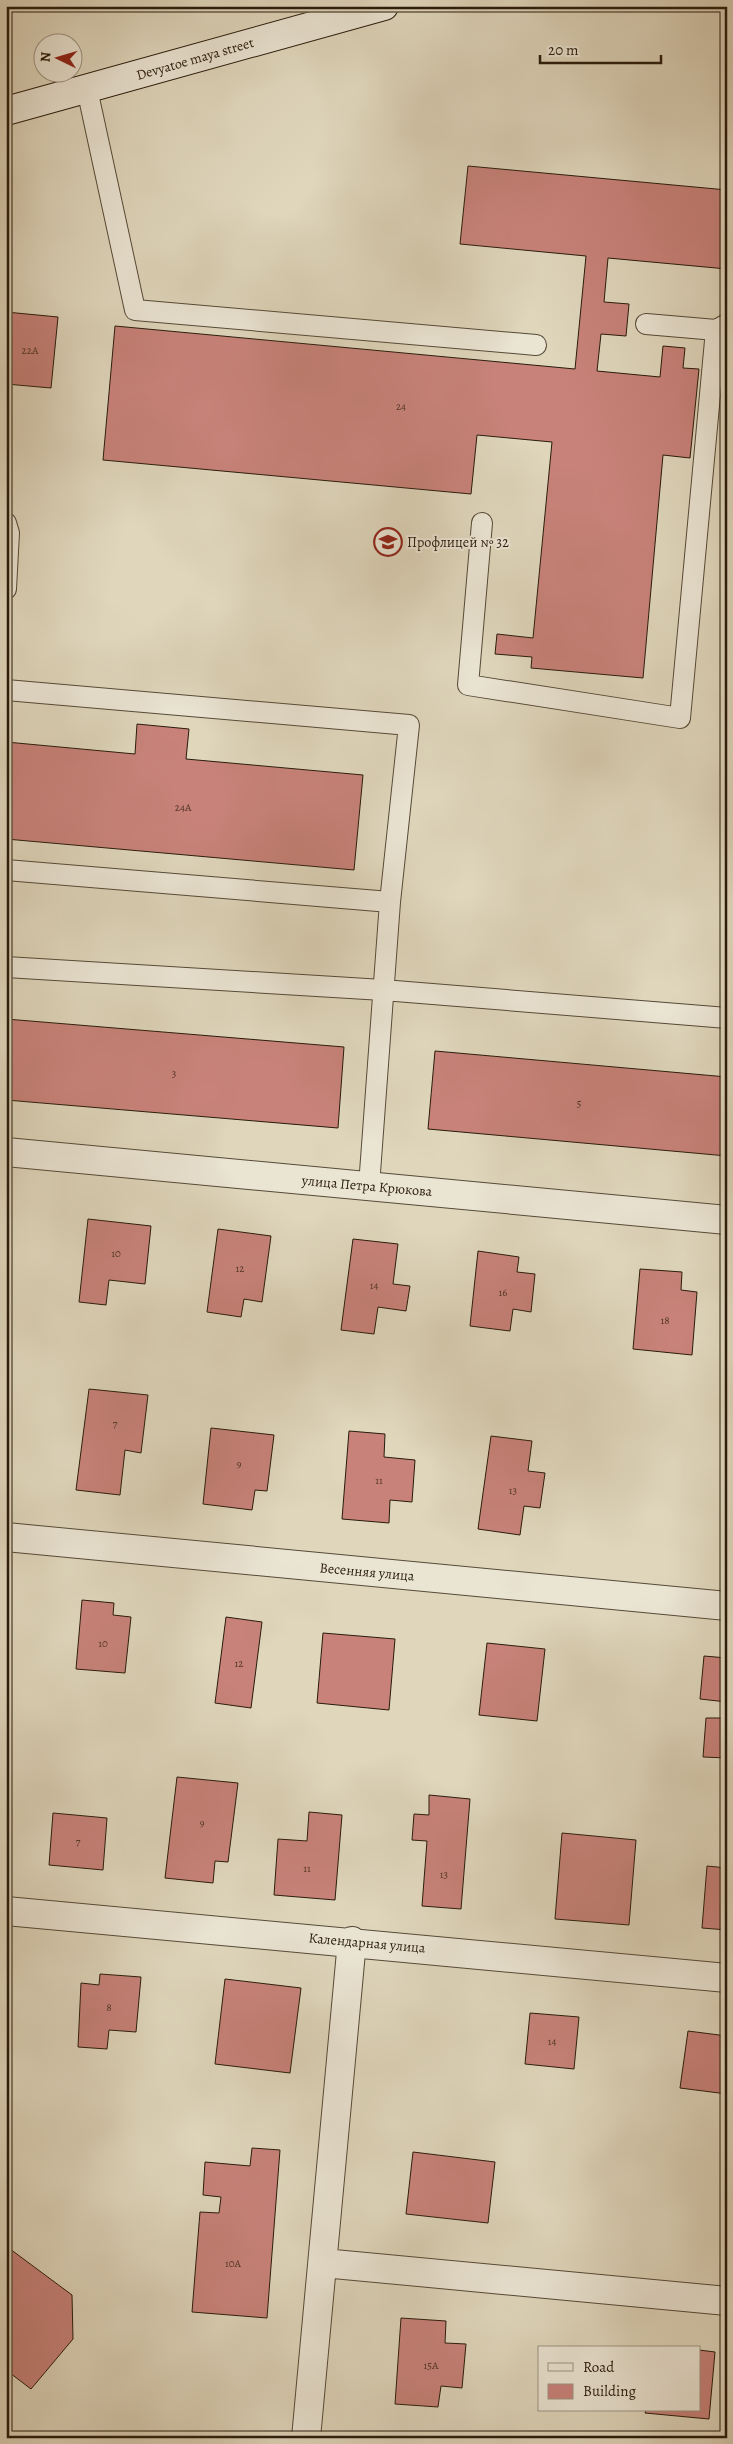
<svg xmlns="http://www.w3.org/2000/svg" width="733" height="2444" font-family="Alegreya,serif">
  <rect width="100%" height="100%" fill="#dfd6bc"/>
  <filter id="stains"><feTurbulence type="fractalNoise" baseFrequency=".004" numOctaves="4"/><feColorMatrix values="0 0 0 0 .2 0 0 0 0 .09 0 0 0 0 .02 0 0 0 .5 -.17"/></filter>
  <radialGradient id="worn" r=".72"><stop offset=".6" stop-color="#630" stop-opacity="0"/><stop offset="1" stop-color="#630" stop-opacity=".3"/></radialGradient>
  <path fill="#c8827a" stroke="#291b0b" d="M468 166 727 190V269L608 258 604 302 629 304 626 336 601 334 597 371 660 377 663 346 685 348 683 368 699 369 690 458 663 455 643 678 531 668 532 657 495 654 497 634 533 638 552 442 477 435 471 494 103 460 115 326 575 369 586 256 460 244Z
    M6 312 58 317 51 388 6 384Z
    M137 724 189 729 186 759 363 775 354 870 6 839V742L135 754Z
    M6 1019 344 1047 338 1128 6 1100Z
    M435 1051 727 1077V1156L428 1129Z
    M6 1215H11L6 1267Z
    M88 1219 151 1226 145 1284 109 1280 106 1305 79 1302Z
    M218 1229 271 1236 262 1302 244 1299 241 1317 207 1312Z
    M353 1239 398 1244 393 1284 410 1286 406 1311 378 1307 374 1334 341 1330Z
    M478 1251 519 1257 517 1272 535 1274 531 1312 513 1309 510 1331 470 1326Z
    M640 1269 682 1272 681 1290 697 1292 692 1355 633 1349Z
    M89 1389 148 1395 141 1453 125 1450 120 1495 76 1490Z
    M6 1401 9 1402 6 1432Z
    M211 1428 274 1435 267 1491 255 1490 252 1510 203 1504Z
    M349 1431 385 1434 384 1457 415 1460 412 1502 390 1500 389 1523 342 1519Z
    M491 1436 532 1441 528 1471 545 1473 540 1508 524 1506 520 1535 478 1529Z
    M82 1600 114 1603 113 1615 131 1617 125 1673 76 1669Z
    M226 1617 262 1622 251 1708 215 1703Z
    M323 1633 395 1639 389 1710 317 1703Z
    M487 1643 545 1649 537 1721 479 1715Z
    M704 1656 727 1658V1702L700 1699Z
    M706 1718H727V1758L703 1757Z
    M177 1777 238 1783 228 1862 215 1861 213 1883 165 1878Z
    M429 1795 470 1799 461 1909 422 1906 427 1841 412 1840 414 1814 429 1815Z
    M309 1812 342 1815 335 1900 274 1895 278 1839 307 1841Z
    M53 1813 107 1818 103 1870 49 1865Z
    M562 1833 636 1840 629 1925 555 1919Z
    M707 1866 727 1868V1930L702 1928Z
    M100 1974 141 1977 136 2032 109 2030 107 2049 78 2047 81 1983 99 1985Z
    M225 1979 301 1988 290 2073 215 2064Z
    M530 2013 579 2017 574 2069 525 2064Z
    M688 2031 727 2036V2094L680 2088Z
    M252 2148 280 2150 267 2318 192 2312 200 2212 219 2213 221 2197 203 2195 205 2162 250 2166Z
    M413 2152 495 2162 488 2223 406 2214Z
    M6 2246 72 2295 73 2339 31 2389 6 2370Z
    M401 2318 446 2321 445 2343 466 2344 462 2388 441 2386 438 2407 395 2404Z
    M699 2350 715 2352 709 2419 645 2413 646 2410H699Z"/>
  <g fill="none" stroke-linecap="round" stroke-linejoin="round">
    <defs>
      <path id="service" d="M87 89 135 310 536 345
        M646 324 716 330
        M6 523 9 533 6 589
        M482 523 468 685 680 718 716 330 727 324
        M6 690 409 725 390 902 369 1186
        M6 870 390 902
        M6 967 383 990 727 1018"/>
      <path id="minor" d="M6 1152 727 1220
        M6 1537 727 1606
        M6 1911 727 1978
        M323 2263 727 2301
        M306 2438 352 1941"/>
      <path id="secondary" d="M6 111 384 6"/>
    </defs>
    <use href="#service" stroke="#564a37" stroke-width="22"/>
    <use href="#minor" stroke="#564a37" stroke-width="30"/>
    <use href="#secondary" stroke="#291b0b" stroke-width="30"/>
    <use href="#service" stroke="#eae4d3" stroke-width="20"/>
    <use href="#minor" stroke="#eae4d3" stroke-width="28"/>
    <use href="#secondary" stroke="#eae4d3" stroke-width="28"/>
  </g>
  <defs>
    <symbol id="university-ring" viewBox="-11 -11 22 22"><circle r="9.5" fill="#eae4d3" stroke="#8f2418" stroke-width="1.5"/><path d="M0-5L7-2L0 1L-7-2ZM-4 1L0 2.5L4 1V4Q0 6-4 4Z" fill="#8f2418"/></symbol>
  </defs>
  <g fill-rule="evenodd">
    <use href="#university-ring" x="372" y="526" width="32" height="32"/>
  </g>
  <g text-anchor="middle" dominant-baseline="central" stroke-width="4" stroke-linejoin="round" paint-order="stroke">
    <g font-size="11" fill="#513527">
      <text x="30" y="350">22А</text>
      <text x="401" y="406">24</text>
      <text x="183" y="807">24А</text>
      <text x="174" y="1073">3</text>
      <text x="579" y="1103">5</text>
      <text x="116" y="1253">10</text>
      <text x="240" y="1268">12</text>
      <text x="374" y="1285">14</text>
      <text x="503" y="1292">16</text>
      <text x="665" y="1320">18</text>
      <text x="115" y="1423">7</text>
      <text x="239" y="1463">9</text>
      <text x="379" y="1480">11</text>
      <text x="513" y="1490">13</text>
      <text x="103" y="1643">10</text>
      <text x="239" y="1663">12</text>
      <text x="202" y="1822">9</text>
      <text x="78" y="1841">7</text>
      <text x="307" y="1868">11</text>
      <text x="444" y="1874">13</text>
      <text x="109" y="2007">8</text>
      <text x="552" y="2041">14</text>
      <text x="233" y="2263">10А</text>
      <text x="431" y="2365">15А</text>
    </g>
    <g font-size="14" fill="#291b0b" stroke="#eae4d3">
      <text transform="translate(195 59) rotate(-16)">Devyatoe maya street</text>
      <text transform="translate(367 1186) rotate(5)">улица Петра Крюкова</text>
      <text transform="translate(367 1572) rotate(5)">Весенняя улица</text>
      <text transform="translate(367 1943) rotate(5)">Календарная улица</text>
    </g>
    <g font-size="14" fill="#291b0b" stroke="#eae4d3" text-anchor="start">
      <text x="407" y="542">Профлицей № 32</text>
    </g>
  </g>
  <rect width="733" height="2444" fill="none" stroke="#dfd6bc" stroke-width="25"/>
  <rect x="8" y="8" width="718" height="2429" fill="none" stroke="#291b0b" stroke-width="2.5"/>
  <rect x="12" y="12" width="708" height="2419" fill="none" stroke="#291b0b"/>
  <rect x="538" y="2346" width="162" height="65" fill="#eae4d3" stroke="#9d9483"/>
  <rect x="548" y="2363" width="25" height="8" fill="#eae4d3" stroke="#9d9483"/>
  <text x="583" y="2372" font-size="15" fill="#291b0b">Road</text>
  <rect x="548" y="2384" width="25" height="15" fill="#c8827a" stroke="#9d9483"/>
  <text x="583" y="2396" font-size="15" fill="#291b0b">Building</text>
  <g transform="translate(58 58) rotate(275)"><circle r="24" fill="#eae4d3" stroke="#9d9483"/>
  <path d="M0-4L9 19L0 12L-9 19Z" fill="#8f2418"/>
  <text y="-8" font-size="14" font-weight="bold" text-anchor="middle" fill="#291b0b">N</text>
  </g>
  <path d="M540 55v8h121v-8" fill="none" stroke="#291b0b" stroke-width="2.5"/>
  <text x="548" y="55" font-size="15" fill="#291b0b" stroke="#eae4d3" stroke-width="4" paint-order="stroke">20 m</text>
  <rect width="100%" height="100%" filter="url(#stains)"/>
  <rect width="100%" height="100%" fill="url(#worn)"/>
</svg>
